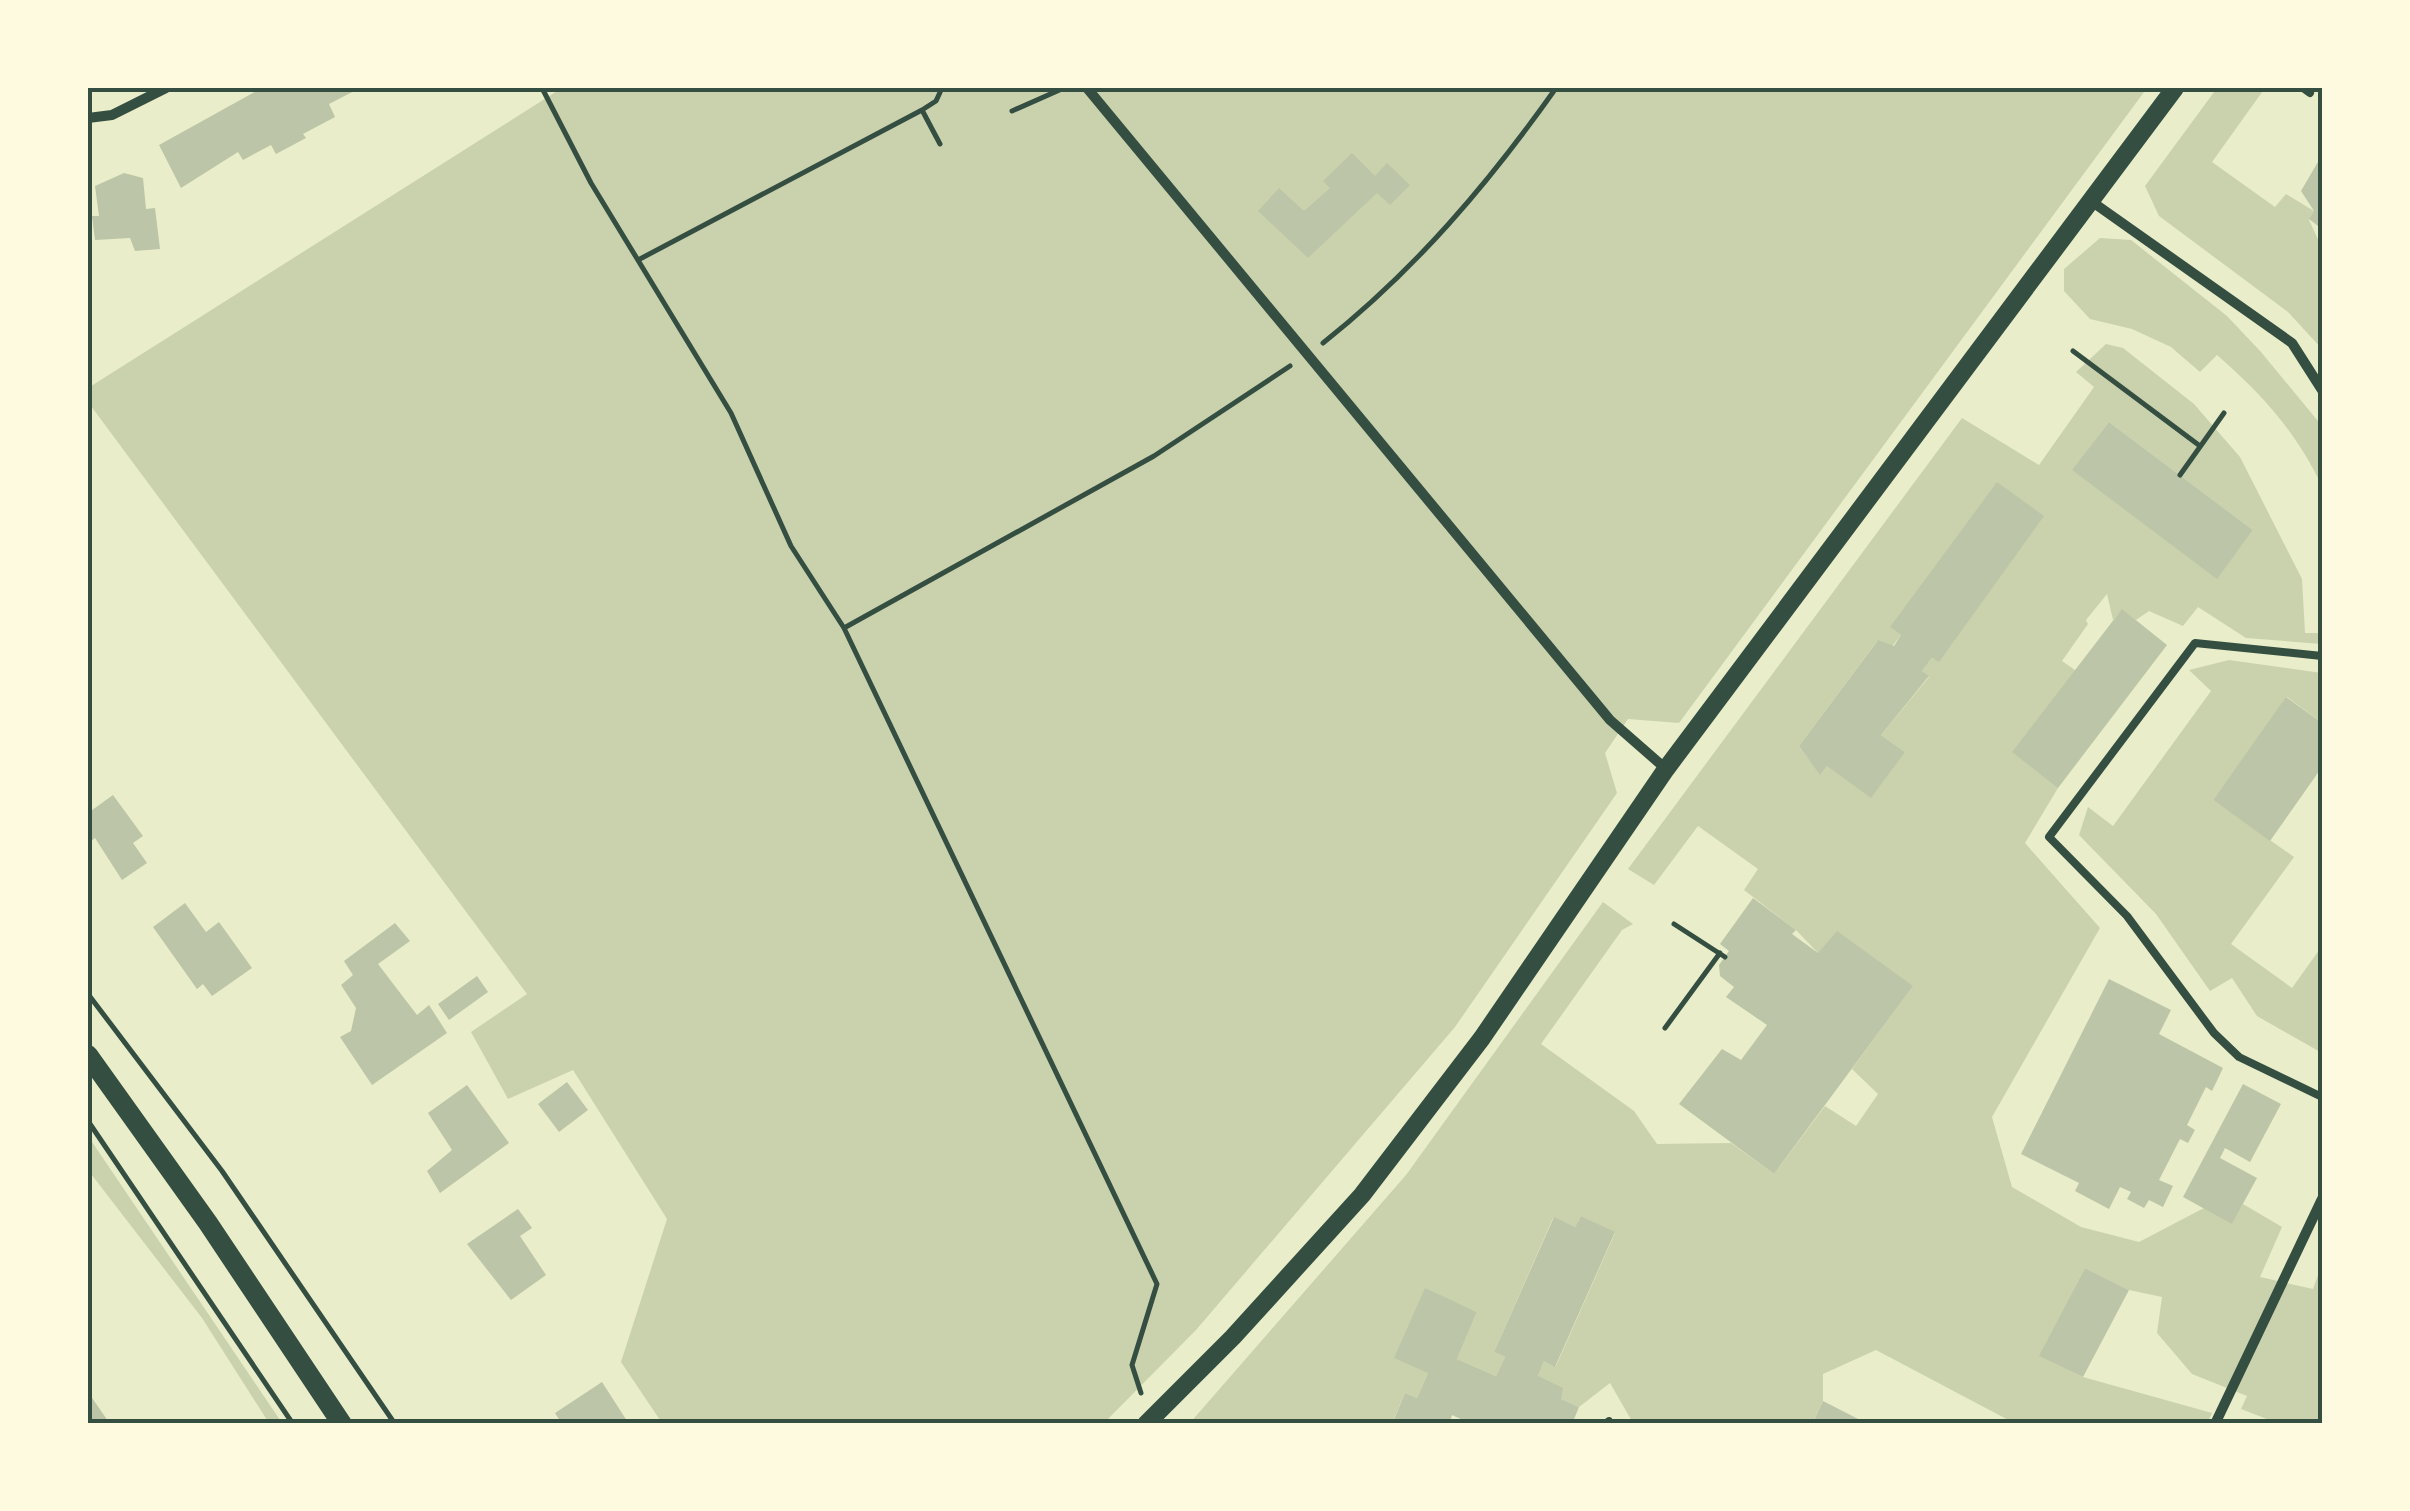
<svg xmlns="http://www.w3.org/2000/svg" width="2410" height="1511" font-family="Jost,sans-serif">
  <rect width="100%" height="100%" fill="#e9edc9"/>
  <path fill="#cad2ad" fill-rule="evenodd" d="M562 88H2147L1679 723 1628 719 1605 753 1617 793 1455 1027 1196 1330 1104 1423H662L621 1362 667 1219 573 1070 508 1099 471 1032 527 994 88 402V388Z
    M2217 88H2265L2212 162 2275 207 2286 194 2314 211 2309 220 2322 248V349L2288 312 2159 216 2145 186Z
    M2100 238 2131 240 2227 316 2261 352 2322 426V486C2296 432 2262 394 2217 355L2200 372 2171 347 2132 329 2090 319 2064 291V269Z
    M2106 344 2123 348 2194 404 2240 457 2302 579 2305 633H2322V644L2246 638 2198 607 2183 626 2149 611 2136 620 2122 610 2113 620 2107 594 2086 620 2088 624 2062 661 2075 670 2058 788 2025 843 2100 928 1992 1117 2012 1187 2081 1227 2139 1242 2204 1208 2232 1223 2243 1204 2282 1227 2260 1277 2313 1289 2322 1264V1423H2277L2241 1409 2247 1396 2192 1374 2157 1333 2162 1297 2129 1290 2085 1268 2040 1356 2083 1377 2212 1413 2207 1423H2014L1876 1350 1823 1374V1401L1812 1423H1633L1610 1383 1579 1407 1561 1399 1538 1376 1544 1361 1556 1366 1615 1233 1581 1216 1575 1227 1553 1218 1494 1352 1505 1357 1496 1376 1457 1359 1477 1312 1425 1289 1428 1373 1417 1398 1405 1393 1392 1423 1189 1424 1406 1175 1603 902 1633 924 1622 930 1541 1044 1634 1111 1657 1144 1731 1143 1774 1174 1825 1106 1856 1126 1878 1094 1852 1069 1912 987 1818 953 1796 930 1744 890 1758 869 1698 826 1654 885 1628 869 1962 418 2039 465 2094 387 2076 372ZM2109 422 2253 530 2217 578 2073 470ZM2043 516 1939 661 1932 658 1922 671 1929 677 1881 735 1905 752 1827 766 1820 774 1799 746 1877 641 1891 648 1901 635 1891 627Z
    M2229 660 2322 673V723L2287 697 2213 800 2294 857 2231 944 2292 988 2322 946V1053L2257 1016 2232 978 2210 991 2156 914 2079 835 2088 807 2113 826 2211 691 2189 670Z
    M88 1136 282 1423H269L202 1318 88 1170Z"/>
  <path fill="#bcc5a7" d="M262 88H360L329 104 335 117 303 134 306 138 276 154 271 145 243 160 238 152 181 188 159 145Z
    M1352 153 1375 176 1387 163 1410 185 1390 205 1377 193 1308 258 1258 211 1279 188 1304 211 1330 188 1323 181Z
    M2322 155V229L2309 219 2314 211 2301 191Z
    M124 173 143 178 146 209 155 208 160 249 135 251 130 238 95 240 92 216H99L95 186Z
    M2109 422 2253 530 2217 579 2072 470Z
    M1997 482 2044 516 1939 662 1932 658 1922 671 1929 676 1881 735 1905 752 1871 798 1827 766 1820 775 1799 746 1878 640 1894 646 1901 635 1890 627Z
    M2122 609 2167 645 2058 788 2012 752Z
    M2286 697 2322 723V767L2270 841 2213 800Z
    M113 795 143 836 133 843 147 863 122 880 95 838 91 841 88 837V813Z
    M1753 898 1796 930 1792 934 1818 953 1837 931 1913 986 1774 1174 1679 1104 1722 1049 1741 1060 1767 1025 1726 997 1734 987 1720 976 1719 965 1729 951 1720 944Z
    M185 903 206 932 219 922 252 968 212 996 203 984 197 989 153 927Z
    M395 923 410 941 378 964 417 1015 429 1005 447 1033 372 1085 340 1037 351 1031 356 1008 341 985 353 975 344 961Z
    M477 976 488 992 449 1020 438 1004Z
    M2109 979 2171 1010 2159 1034 2223 1068 2212 1091 2206 1087 2187 1125 2195 1130 2188 1143 2180 1139 2159 1180 2173 1186 2163 1207 2149 1200 2144 1208 2127 1199 2131 1192 2120 1187 2109 1209 2075 1191 2079 1183 2021 1154Z
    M567 1082 588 1110 559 1132 538 1104Z
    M2243 1084 2281 1104 2250 1162 2225 1148 2220 1158 2257 1178 2232 1224 2183 1197Z
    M467 1085 509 1143 440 1193 427 1171 452 1150 428 1113Z
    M518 1209 532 1228 520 1236 546 1275 511 1300 467 1244Z
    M1581 1216 1615 1232 1555 1367 1544 1361 1538 1376 1563 1388 1561 1399 1579 1407 1572 1424H1472L1452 1415 1449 1424H1392L1405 1393 1417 1398 1428 1373 1394 1358 1425 1288 1477 1312 1457 1359 1496 1376 1505 1357 1494 1352 1554 1217 1575 1227Z
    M2085 1268 2129 1290 2083 1377 2039 1356Z
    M602 1382 629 1424H562L555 1413Z
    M88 1392 108 1421 104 1424H88Z
    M1823 1401 1868 1424H1812Z"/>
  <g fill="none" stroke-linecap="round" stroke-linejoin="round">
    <path stroke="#344e41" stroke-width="5" d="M542 88 591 183 731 413 791 546 844 628 1157 1284 1132 1365 1141 1393
      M922 110 940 144
      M1012 111 1064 88
      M638 260 922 110 936 101 942 88
      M1323 343C1415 270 1489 183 1556 88
      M2073 351 2200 446
      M2180 475 2224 413
      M844 628 1154 456 1290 366
      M1674 924 1725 957
      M88 994 222 1171 395 1424
      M1665 1028 1720 953
      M88 1121 293 1424"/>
    <path stroke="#344e41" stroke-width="8" d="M2303 88 2310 93
      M2322 656 2195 643 2049 837 2127 916 2214 1033 2239 1057 2322 1097
      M1609 1421 1610 1424"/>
    <path stroke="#344e41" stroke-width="10" d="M1087 88 1610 720 1666 769
      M88 118 112 115 166 88
      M2091 201 2292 343 2322 390
      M2215 1424 2322 1199"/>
    <path stroke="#344e41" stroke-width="18" d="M1146 1424 1233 1337 1362 1195 1482 1038 1666 769 2175 88"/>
    <path stroke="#344e41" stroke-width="20" d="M88 1055 208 1223 342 1424"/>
  </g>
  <rect width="2410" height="1511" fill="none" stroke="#fefae0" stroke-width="180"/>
  <rect x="90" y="90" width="2230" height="1331" fill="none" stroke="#344e41" stroke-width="4"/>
</svg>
